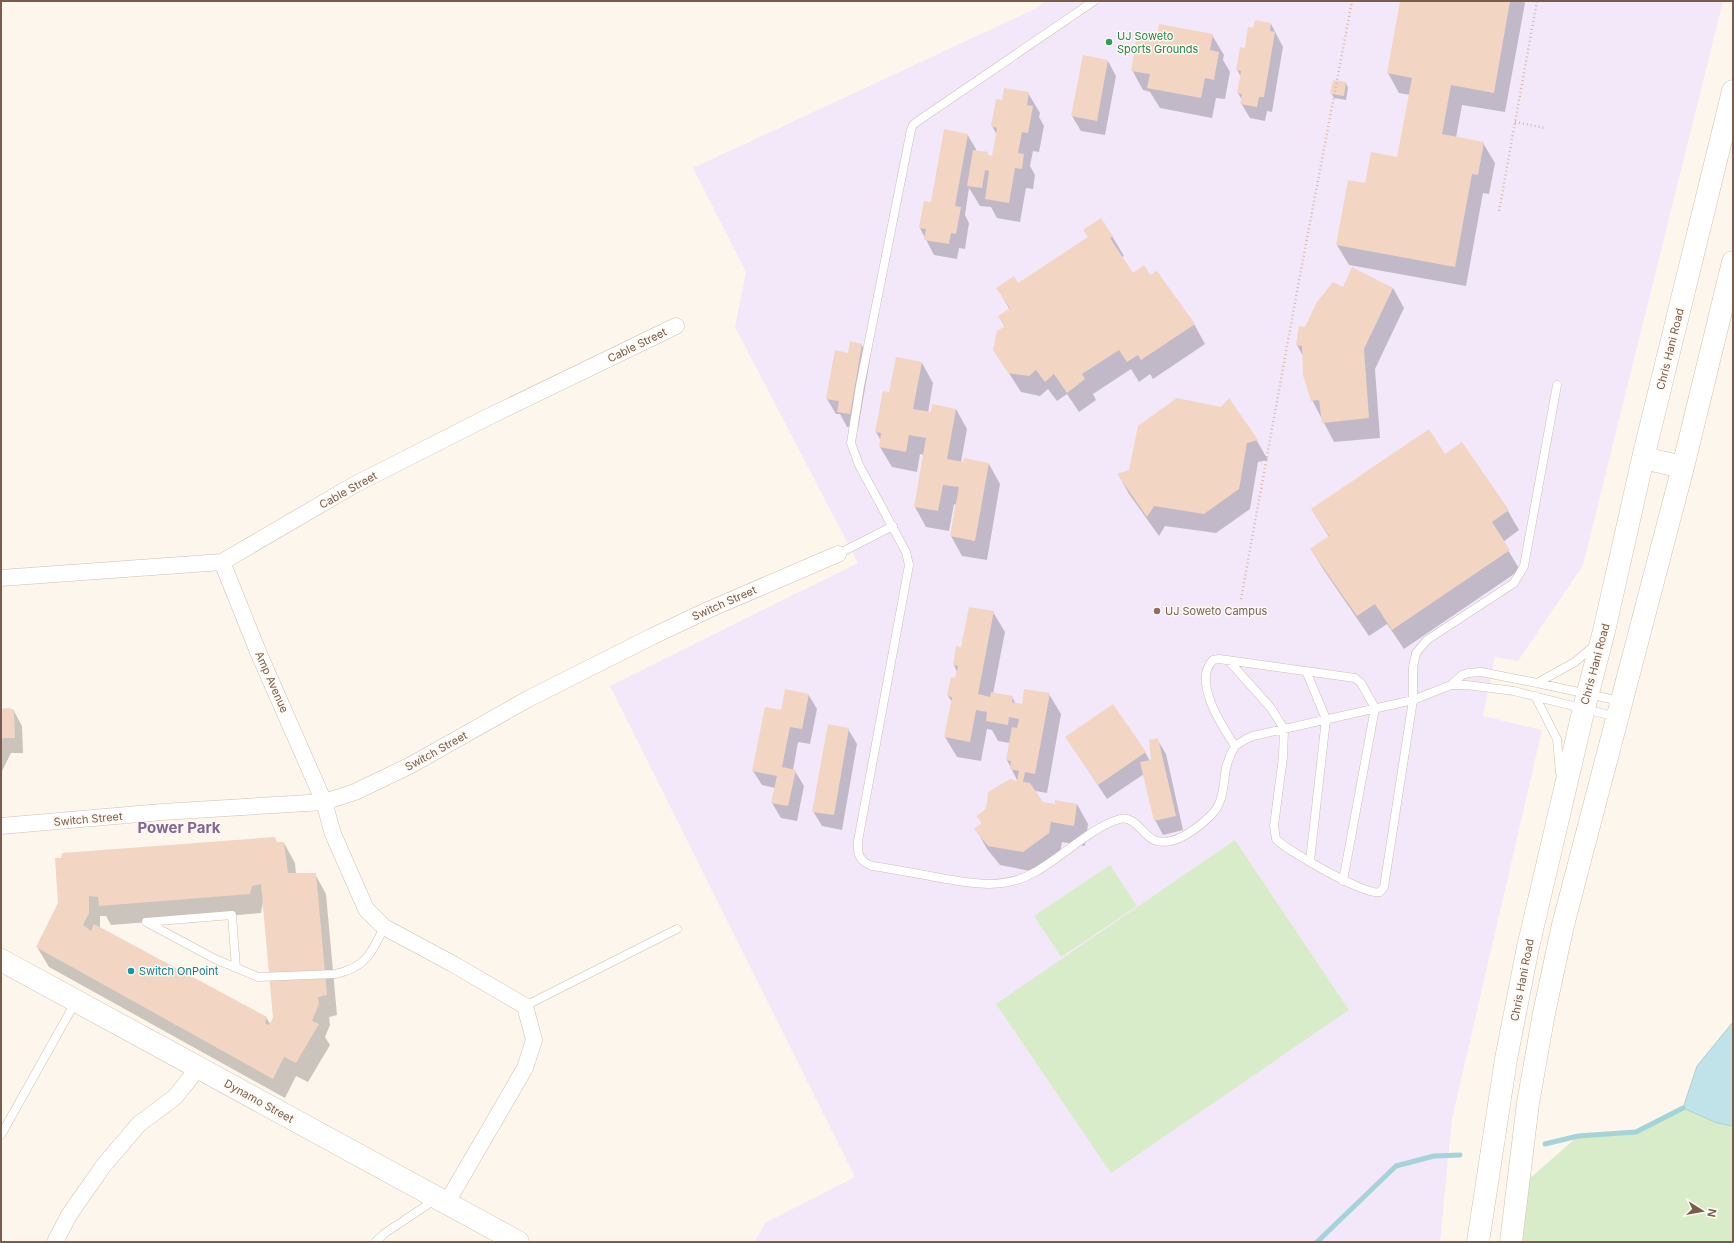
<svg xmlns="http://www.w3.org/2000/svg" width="1734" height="1243" font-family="Inter,sans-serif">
  <rect width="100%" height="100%" fill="#fdf6ec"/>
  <path fill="#f3e8fa" d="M1044 1H1723L1583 565 1518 661 1495 657 1483 716 1542 730 1452 1119 1440 1242H755L765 1223 855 1177 610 686 858 563 735 327 746 272 693 168 1039 7Z"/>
  <path fill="#d8ecc9" d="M1235 840 1349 1010 1111 1173 996 1004Z
    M1110 865 1137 906 1061 957 1034 916Z
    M1683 1108 1717 1123 1733 1126V1242H1516L1519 1188 1578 1136 1636 1132Z"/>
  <path fill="#bfe3e8" stroke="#a5d3da" d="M1733 1022V1126L1717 1123 1683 1108 1697 1066Z"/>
  <path fill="#0003" fill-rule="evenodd" d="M1401 1H1524L1525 3 1505 112 1462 105 1456 138 1483 143 1495 163 1489 194 1483 193 1466 286 1349 265 1337 245 1366 184 1398 158 1410 95 1399 93 1388 73Z
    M1271 24 1283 47 1272 112 1267 111 1265 121 1250 118 1241 103 1242 100 1238 93 1241 77 1237 70 1245 49Z
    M1212 35 1224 55 1223 60 1230 72 1225 99 1216 98 1212 118 1160 108 1150 92 1143 90 1132 70 1157 39Z
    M1108 61 1116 76 1105 135 1081 131 1072 116Z
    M1346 83 1348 88 1346 100 1334 98 1331 93Z
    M1028 93 1040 113 1039 117 1044 126 1039 152 1033 151 1030 166 1035 175 1033 189 1026 188 1020 222 997 218 991 207 980 206 969 188 965 215 969 223 965 249 959 248 957 259 934 255 920 228 967 134 976 149V151L987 153 989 156 993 157 997 135 992 126 1003 102Z
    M1112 236 1124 256 1122 257 1133 274 1150 277 1194 324 1205 344 1153 379 1150 374 1139 382 1131 369 1093 394 1096 400 1079 412 1067 394 1057 401 1048 389 1040 396 1021 392 994 350 1005 327 999 317 1010 310 998 289 1018 284Z
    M1343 288H1393L1404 308 1375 369 1380 438 1334 442 1312 400 1303 356 1297 345 1306 328Z
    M861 344 870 359 858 429 847 427 840 414H836L827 399 848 354Z
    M922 363 933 383 928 413 956 409 967 429 961 462 989 464 1000 484 987 560 962 556 951 536 956 505 954 504 949 531 926 527 915 507 924 455 920 454 917 472 892 467 880 447 881 441 876 432 883 392 890 393Z
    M1229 400 1257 441 1268 460 1258 462 1250 509 1216 533 1165 526 1159 536 1129 494 1118 474 1130 471 1222 408Z
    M1445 455 1508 511 1519 530 1503 542 1520 570 1404 649 1387 624 1369 636 1323 569 1311 549 1329 537 1312 510Z
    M993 612 1005 632 993 694 1012 697 1016 704 1023 705 1049 694 1061 714 1047 793 1035 791 1043 803 1056 805 1077 804 1088 824 1085 846 1062 842 1060 853 1035 872 1000 865 987 849 976 829 982 824 978 816 1018 782 1007 760 1010 743 998 741 992 730 987 729 981 761 957 757 945 737 952 702 948 696 956 679 957 672 954 665 962 648Z
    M808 694 817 709 810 744 798 742 793 770 795 771 804 786 797 821 781 818 772 803 775 788 762 785 753 771 782 711Z
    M1 710 14 711 22 726 23 753H11L1 773Z
    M848 729 857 744 842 830 822 826 813 811Z
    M1066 737 1145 752 1150 761H1152L1157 739 1166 754 1183 830 1163 835 1155 820 1144 774 1107 799Z
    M275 838 277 843H284L295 863 296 874H315L326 894 337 1015 329 1017 330 1025 325 1037 330 1045 308 1082 296 1076 285 1098 49 967 37 947 59 903ZM263 902 274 1018 271 1025 266 1017 100 929V916H106L111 925 261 913Z"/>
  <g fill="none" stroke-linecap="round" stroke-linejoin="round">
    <path stroke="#a5d3da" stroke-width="5" d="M1545 1144 1578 1136 1636 1132 1683 1108
      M1317 1242 1396 1166 1434 1156 1460 1155"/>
  </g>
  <path fill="#f3d5c3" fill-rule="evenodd" d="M1400 1H1510L1494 93 1451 85 1442 134 1484 142 1478 175 1472 174 1455 267 1336 245 1348 180 1365 183 1371 152 1397 157 1412 78 1387 73Z
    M1255 20 1271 23 1270 31 1275 32 1264 97H1259L1257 107 1240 104 1242 94 1237 93 1241 71 1236 70 1240 47 1245 48 1248 27 1253 28Z
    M1159 24 1213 34 1210 50 1219 52 1214 80 1205 78 1201 98 1147 88 1150 74 1131 71 1137 34 1157 38Z
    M1083 55 1108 60 1097 121 1071 116Z
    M1333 80 1346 82 1344 96 1330 94Z
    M1004 88 1029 92 1027 105 1033 106 1028 133 1022 132 1018 153 1024 154 1022 169 1015 168 1009 203 985 199 989 171 985 170 982 188 967 186 973 150 988 152V155L992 156 997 128 991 126 996 99 1002 100Z
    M944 129 968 134 955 206 961 207 956 234 951 233 949 244 924 240 926 229 919 228 924 201 931 202Z
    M1101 218 1113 236 1110 238 1133 273 1144 265 1150 275 1157 271 1195 324 1141 360 1138 355 1127 362 1119 350 1082 374 1085 379 1067 393 1054 374 1045 382 1036 370 1029 376 1008 373 993 350 997 331 1005 326 998 316 1010 308 996 288 1014 276 1018 283 1088 237 1083 230Z
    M1352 267 1393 288 1364 349 1369 418 1322 423 1319 400 1311 401 1303 375 1302 346 1296 345 1299 326 1305 327 1317 302 1333 282 1343 287Z
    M850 341 862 344 850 414 837 412 839 401 826 399 835 350 848 353Z
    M896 357 922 362 913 409 931 412 932 404 956 409 947 459 963 462 964 458 989 463 975 541 950 536 959 487 943 485 938 511 914 507 926 438 909 435 906 452 879 447 881 433 875 432 883 391 889 392Z
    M1177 398 1221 407 1229 398 1258 440 1247 443 1239 489 1204 514 1154 506 1147 517 1117 474 1129 470 1138 426Z
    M1429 429 1445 454 1462 442 1509 510 1492 522 1510 550 1392 630 1375 604 1357 616 1310 549 1329 536 1311 509Z
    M969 607 994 611 978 694 990 697 991 692 1013 696 1012 702 1022 704 1024 689 1050 693 1035 774 1025 772 1023 782 1030 783 1043 802 1055 804V800L1077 804 1074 826 1051 822 1049 833 1023 852 988 846 974 829 982 823 976 816 986 809 988 792 1010 779 1017 781 1019 771 1010 769 1011 761 1006 760 1012 727 1017 728 1019 719 1009 717 1008 725 986 721 987 712 976 710 970 742 944 737 952 697 947 696 951 677 955 678 958 666 953 665 956 646 961 647Z
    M785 689 809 694 802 729 790 727 782 767 796 770 788 806 771 803 777 776 752 771 765 707 781 710Z
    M1113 704 1146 752 1098 785 1065 737Z
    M9 708 14 710 15 738H3L1 742V709Z
    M828 724 849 728 834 815 812 812Z
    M1158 738 1176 816 1154 821 1140 762 1151 760 1149 740Z
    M275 837 276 842H284L288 873H316L327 995 318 997 319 1004 312 1021 319 1024 296 1063 284 1057 273 1079 36 947 58 903 55 858H61L62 853ZM261 884 273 1018 269 1025 265 1023 267 1017 94 924 91 931 83 925 89 913V896L98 897 99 906 250 894 252 886Z"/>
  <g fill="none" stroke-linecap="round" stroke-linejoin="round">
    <defs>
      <path id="lane" d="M1094 1 918 121 913 125 911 130 860 386 851 443 859 465 906 552 909 565 858 841C857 854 859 861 872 866 893 869 914 873 935 877 969 883 1003 891 1035 872 1061 858 1093 826 1120 819 1134 815 1143 835 1154 840 1173 848 1198 828 1210 816 1224 804 1223 785 1226 768 1228 760 1231 753 1235 746 1222 726 1192 681 1213 660L1219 659 1355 678 1361 683 1375 708 1343 881
        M838 554 893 526
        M1228 660 1271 708 1284 729 1283 757 1274 826 1276 839C1286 850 1367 897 1380 892L1384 887 1413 700V667L1416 653 1427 640 1514 583 1524 566 1557 385
        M1306 671 1326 719 1310 861
        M1537 683 1575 662 1595 645
        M1451 685 1462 675 1468 673 1481 672 1537 683 1620 701
        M1535 696 1557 739 1560 773
        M1235 746 1246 739 1253 736 1413 700 1451 685H1467L1514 691 1617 717
        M236 968 232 915 146 922 215 959 258 977 335 974C365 968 372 953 384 927
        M525 1006 677 929
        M1 1135 76 1001
        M375 1242 385 1233 436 1199"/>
      <path id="street" d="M222 562 259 654 324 802 333 834 366 909 384 927 453 964 525 1006 534 1040 525 1068 446 1204
        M1 578 222 562 354 485 490 416 676 326
        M1 826 162 812 324 802 355 792 411 765 528 699 653 636 708 610 838 554
        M55 1242 69 1215 104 1165 139 1124 175 1097 199 1067"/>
      <path id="secondary" d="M1643 458 1683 467
        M1 960 518 1242
        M1478 1242 1506 1059 1528 947 1584 708 1604 631 1643 458 1733 91
        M1511 1242 1528 1103 1544 1013 1563 925 1683 467 1733 262"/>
    </defs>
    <use href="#lane" stroke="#d1beb0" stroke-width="9"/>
    <use href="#street" stroke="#d1beb0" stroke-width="17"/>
    <use href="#secondary" stroke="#d6c0b0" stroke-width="23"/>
    <path stroke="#d9b8a5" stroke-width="2.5" stroke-dasharray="1 3" stroke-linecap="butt" d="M1515 122 1545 128
      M1499 211 1537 1
      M1241 599 1298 286 1352 1"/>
    <use href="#lane" stroke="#fff" stroke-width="8"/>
    <use href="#street" stroke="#fff" stroke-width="16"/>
    <use href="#secondary" stroke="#fff" stroke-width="22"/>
  </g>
  <circle fill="#2e9e5b" stroke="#fffaf3" stroke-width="1.5" cx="1109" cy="42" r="4"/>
  <circle fill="#8d6e63" stroke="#fffaf3" stroke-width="1.5" cx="1157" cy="611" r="4"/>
  <circle fill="#0f9aa8" stroke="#fffaf3" stroke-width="1.5" cx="131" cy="971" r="4"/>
  <g text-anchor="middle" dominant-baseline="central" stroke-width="3" stroke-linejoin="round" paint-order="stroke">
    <g font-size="11" fill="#27864d" stroke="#fffaf3" text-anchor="start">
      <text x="1117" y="36">UJ Soweto<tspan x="1117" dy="13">Sports Grounds</tspan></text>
    </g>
    <g font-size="11" fill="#7a5c4d" stroke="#fffaf3">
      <text transform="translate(637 345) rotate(-26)">Cable Street</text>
      <text transform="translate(1670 349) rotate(-76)">Chris Hani Road</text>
      <text transform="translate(348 490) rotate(-29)">Cable Street</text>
      <text transform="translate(724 603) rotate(-24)">Switch Street</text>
      <text transform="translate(1595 664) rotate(-75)">Chris Hani Road</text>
      <text transform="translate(272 682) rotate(66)">Amp Avenue</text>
      <text transform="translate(436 751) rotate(-29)">Switch Street</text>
      <text transform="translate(88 819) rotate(-5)">Switch Street</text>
      <text transform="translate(1522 980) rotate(-79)">Chris Hani Road</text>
      <text transform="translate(259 1101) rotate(29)">Dynamo Street</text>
    </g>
    <g font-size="11" fill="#785e54" stroke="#fffaf3" text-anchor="start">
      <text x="1165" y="611">UJ Soweto Campus</text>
    </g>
    <g font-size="11" fill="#0d838f" stroke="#fffaf3" text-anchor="start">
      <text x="139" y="971">Switch OnPoint</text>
    </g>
    <g font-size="15" font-weight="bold" fill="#846695" stroke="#fffaf3">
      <text x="179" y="827">Power Park</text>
    </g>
  </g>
  <rect width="1734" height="1243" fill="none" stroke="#7a5c4d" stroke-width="4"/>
  <g transform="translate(1702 1211) rotate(101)" stroke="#fffaf3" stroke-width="3" paint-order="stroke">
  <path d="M0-3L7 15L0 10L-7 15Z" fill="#7a5c4d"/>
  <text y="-6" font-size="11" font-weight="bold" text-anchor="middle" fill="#7a5c4d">N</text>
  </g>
</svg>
